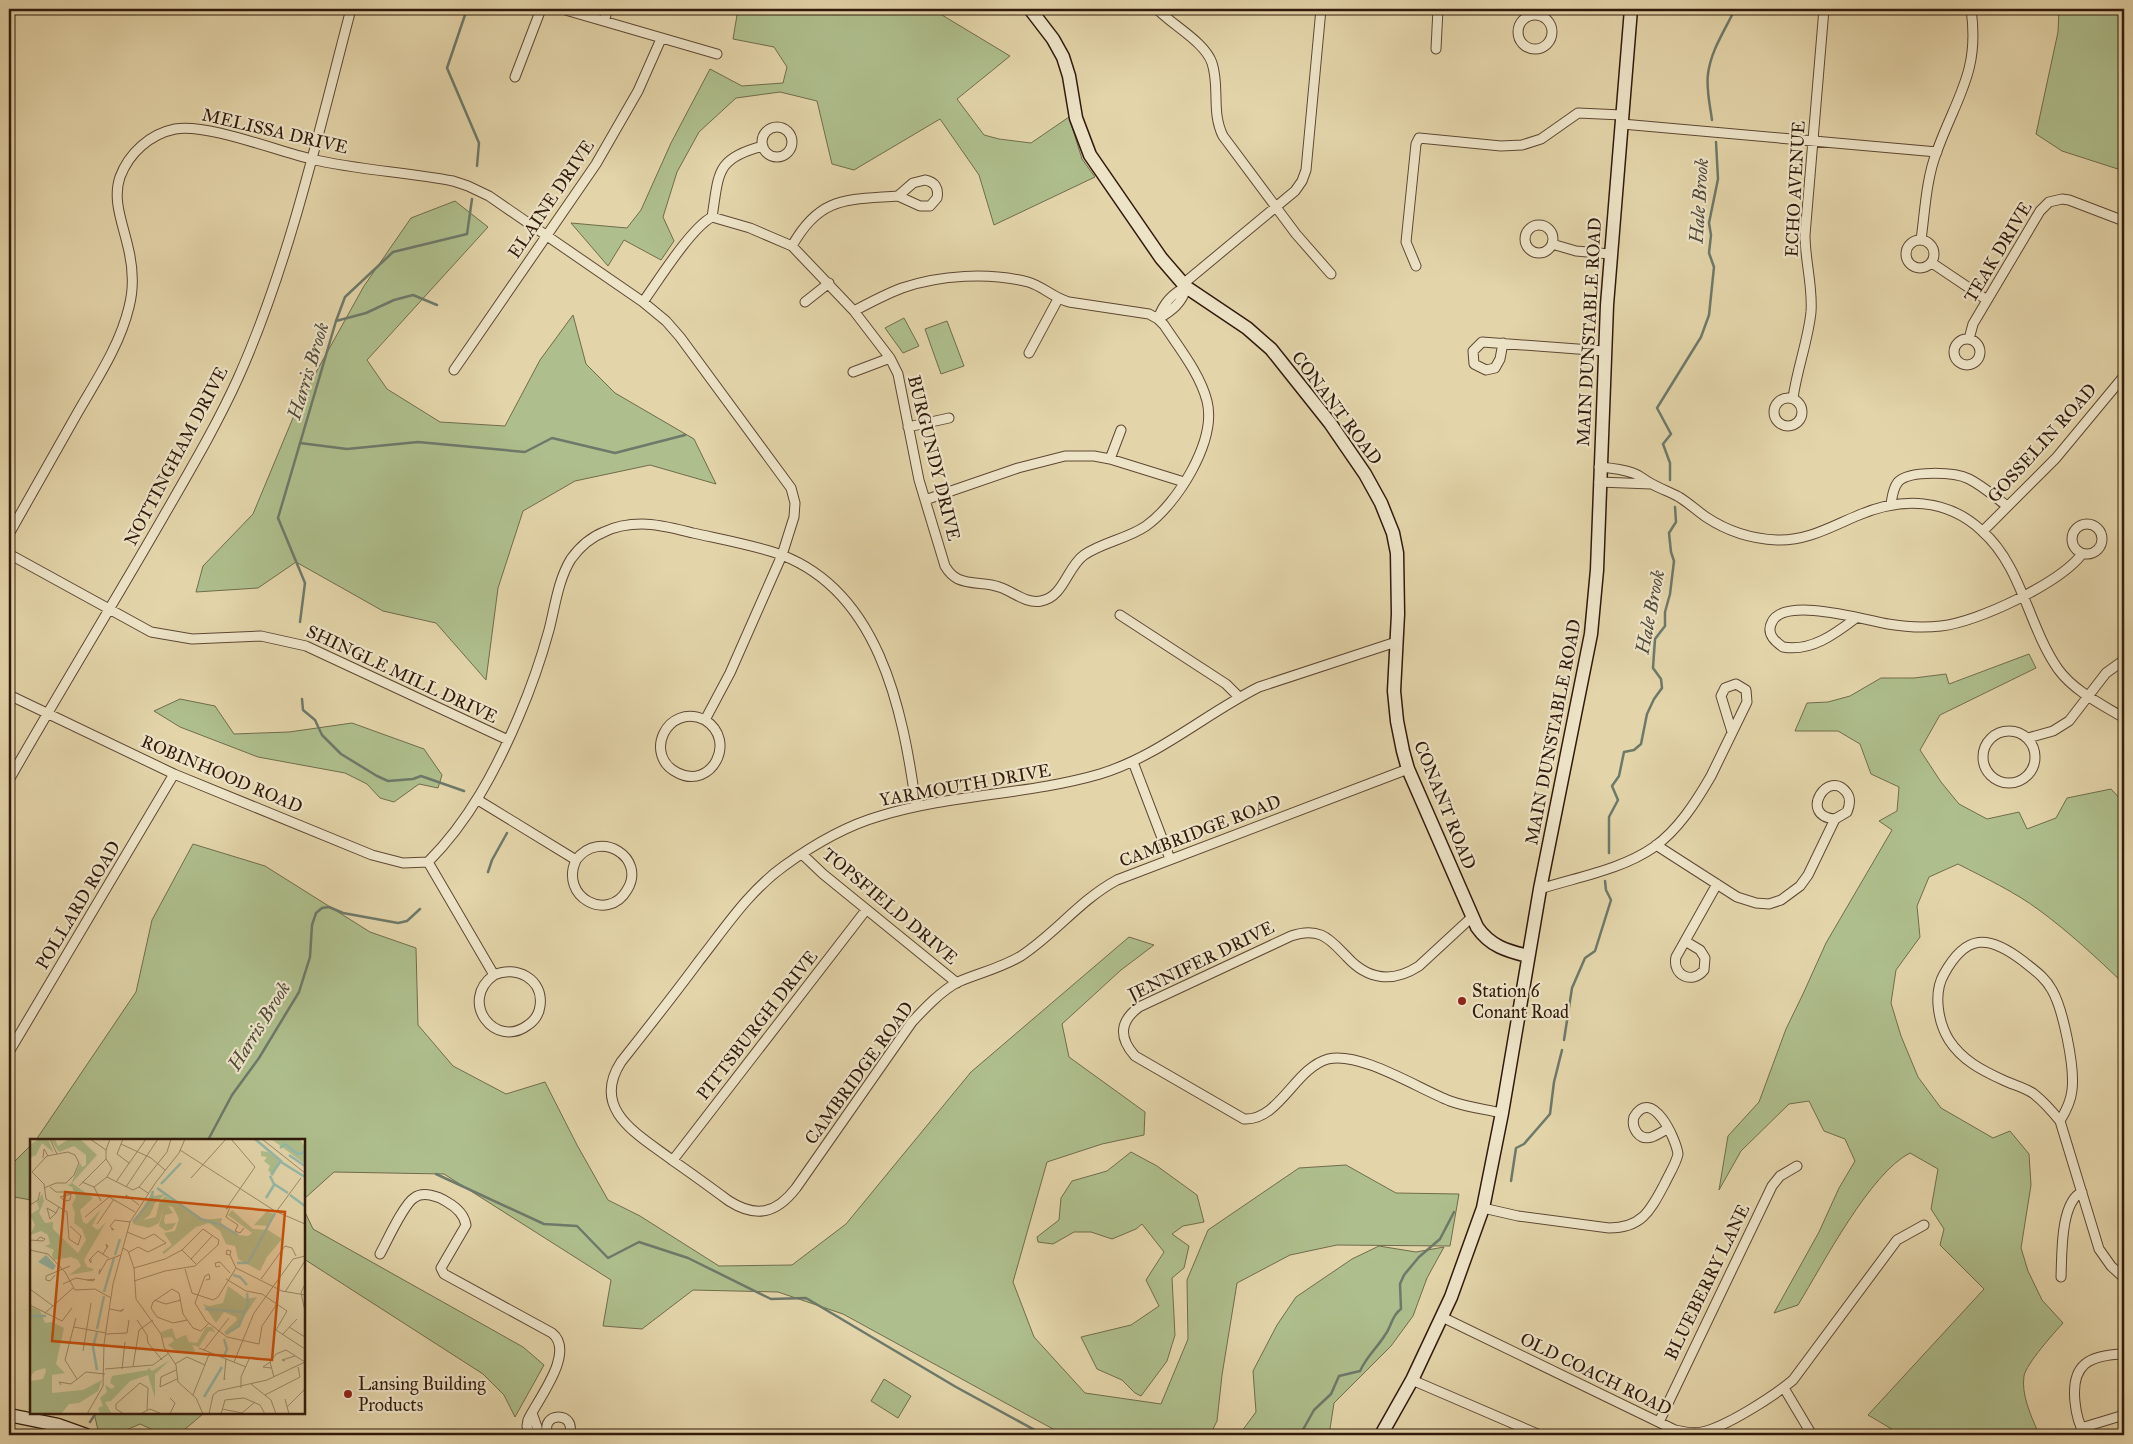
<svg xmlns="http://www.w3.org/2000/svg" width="2133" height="1444" font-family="'IM FELL Great Primer',serif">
  <rect width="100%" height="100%" fill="#e3d4a9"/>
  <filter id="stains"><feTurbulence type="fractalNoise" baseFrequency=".004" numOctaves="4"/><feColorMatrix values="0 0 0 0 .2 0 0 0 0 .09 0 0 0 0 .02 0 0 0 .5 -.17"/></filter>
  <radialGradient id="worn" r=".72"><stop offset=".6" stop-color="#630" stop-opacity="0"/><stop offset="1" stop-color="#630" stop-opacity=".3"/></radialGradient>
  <path fill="#aebe8c" stroke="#706c4c" d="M738 9H754L762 12 842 13 848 9H932L1010 56 957 99 984 135 999 139 1031 143 1069 117 1082 159 1095 177 994 225 979 175 940 119 854 170 832 164 817 101 780 92 736 98 699 132 677 172 663 217 674 241 661 260 624 240 608 266 571 223 627 228 641 210 671 143 710 69 742 86 783 83 787 67 774 47 733 39Z
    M2059 9H2124V171L2062 151 2036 134 2058 32Z
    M455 201 488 227 367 360 387 389 440 422 505 426 540 360 573 315 586 364 615 393 694 439 716 484 650 465 575 481 523 511 498 588 486 680 436 623 383 611 296 562 258 588 196 592 203 566 253 514 300 401 364 286 411 218Z
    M904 318 919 346 903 353 885 328Z
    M947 321 964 366 941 374 925 329Z
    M2029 654 2036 668 1940 715 1920 750 1941 782 1959 804 1987 819 2019 812 2027 829 2056 818 2067 798 2111 789 2124 803V984C2097 958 2069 932 2039 910 2015 892 1985 878 1958 864L1929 877 1917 906 1920 937 1896 970 1891 1003 1901 1036 1918 1077 1941 1108 1993 1138 2010 1131 2029 1154 2031 1185 2021 1248 2028 1271 2042 1300 2063 1323C2054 1333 2026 1364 2024 1376 2021 1394 2031 1416 2038 1432L2044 1435H1902L1868 1415 1984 1289 1940 1245 1944 1229 1931 1209 1938 1169 1910 1153C1870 1173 1823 1264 1798 1305L1774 1313 1819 1232 1839 1188 1855 1161 1845 1139 1824 1131 1809 1101 1789 1104 1741 1151 1719 1190 1728 1136 1759 1102 1786 1029 1803 994 1826 943 1892 830 1879 821 1897 811 1899 787 1871 774 1860 744 1838 731H1795L1807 703 1828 702 1850 696 1881 678H1914L1946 674 1949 684Z
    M180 699 215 706 234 734 289 732 352 723 424 749 442 775 438 788 419 784 394 802 380 798 367 784 345 773 258 757 180 727 154 711Z
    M193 844 265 866 370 932 416 948 418 1025 453 1066 506 1094 545 1082 577 1145 608 1200 640 1216 719 1266 792 1265 846 1224 971 1072 1129 937 1154 945 1121 970 1062 1024 1069 1057 1145 1112 1144 1135 1102 1144 1047 1162 1013 1282 1034 1337 1085 1393 1161 1404 1188 1339 1187 1280 1208 1230 1299 1168 1346 1165 1396 1193 1459 1194 1450 1246 1337 1245 1290 1255 1237 1283 1222 1375 1217 1421 1210 1435H1064L843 1314 778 1292 693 1290 642 1329 603 1326 611 1280 444 1174 334 1172 304 1199V1140H36L136 992 152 920Z
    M31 1145V1200L9 1196V1167Z
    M1131 1152 1157 1166 1197 1195 1204 1222 1183 1226 1172 1234 1189 1246 1184 1268 1172 1278 1175 1335 1167 1361 1141 1396 1135 1393 1122 1380 1097 1369 1081 1337 1131 1325 1159 1306 1146 1280 1164 1252 1142 1224 1136 1229 1112 1239 1091 1232H1074L1053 1244 1038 1242 1037 1237 1059 1220 1061 1198 1072 1181 1107 1171Z
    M304 1210 313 1229 523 1347 544 1365 515 1417 504 1395 483 1374 304 1259Z
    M1379 1246 1416 1252 1444 1247 1427 1278 1413 1316 1391 1346 1334 1403 1329 1435H1239L1256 1412 1253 1371 1277 1325 1296 1297 1352 1259Z
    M884 1379 911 1396 898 1418 871 1401Z
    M94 1413H204C173 1439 178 1441 140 1424L117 1434 98 1430Z"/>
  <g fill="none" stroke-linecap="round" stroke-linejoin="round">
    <path stroke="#6d796a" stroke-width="2.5" d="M467 9 447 68 479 143 477 166
      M1712 120C1710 105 1706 89 1708 74 1711 50 1725 30 1735 9
      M336 321 366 313 394 300 413 295 437 305
      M300 443 347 449 418 442 525 452 552 438 615 453 685 435
      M1670 480V463L1663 444 1671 434 1657 408 1701 337 1709 315 1714 267 1709 253 1711 235 1709 223 1718 179 1716 142
      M300 622 305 583 278 518 336 321 345 297 393 252 467 234 472 199
      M302 699 303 710 315 720 322 735 341 754 377 776 388 781 413 779 421 776 464 791
      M1609 853V817L1618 800 1612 786 1619 776 1624 752 1634 750 1641 744 1647 714 1654 699 1662 688 1661 679 1653 668 1655 639 1665 626V612L1670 594 1674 561 1671 552 1669 533 1676 522 1675 507
      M488 872 492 860 507 833
      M1564 1040 1572 988 1585 958 1595 951 1611 900 1606 890 1605 881
      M208 1140 232 1095 259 1058 299 992 310 957 312 925 316 913 322 908 329 907 343 913 398 923 407 921 420 909
      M436 1174 544 1224 577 1226 608 1258 639 1242 688 1258 771 1299 806 1298 956 1387 1044 1435
      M1511 1181 1516 1148 1524 1144 1550 1114 1554 1082 1562 1050
      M90 1422 96 1413
      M1300 1435 1314 1410 1331 1394 1339 1376 1360 1371C1367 1356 1377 1348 1385 1335 1392 1326 1391 1316 1401 1309L1400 1284 1404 1275 1419 1257 1440 1239 1454 1212"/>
    <defs>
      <path id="street" d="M562 9 717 54
        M1157 9C1172 25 1205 42 1212 63 1220 87 1211 112 1223 136L1296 234 1331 274
        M1518 32a17 17 0 1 1 34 0a17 17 0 1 1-34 0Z
        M9 15 12 9
        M604 21 608 9
        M1436 49 1438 9
        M515 77 541 9
        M1622 124 1937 152
        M762 142a15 15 0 1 1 30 0a15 15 0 1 1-30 0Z
        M925 180C935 182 939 188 937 198L930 206H920L898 196 913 183Z
        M712 217C719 174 715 158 763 146
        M1525 239a14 14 0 1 1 28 0a14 14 0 1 1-28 0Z
        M1921 240C1925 211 1926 179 1937 151 1957 96 1980 71 1971 9
        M1906 254a14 14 0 1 1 28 0a14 14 0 1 1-28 0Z
        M1552 244 1576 251 1610 254
        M792 246C820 196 846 200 898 196
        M1932 263 1987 300
        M1416 266 1406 242 1416 144 1419 138 1501 146 1522 145 1541 139 1578 113 1622 115
        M1183 284 1295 191 1302 181 1306 170 1321 9
        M643 302C658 281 691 228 712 217L750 228 792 246 854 311 890 358 898 374 919 480 945 566C948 571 952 576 958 579 971 585 986 582 999 587 1013 591 1025 604 1041 601 1064 597 1067 567 1084 555 1103 542 1127 539 1146 526 1177 504 1217 441 1207 401 1200 374 1180 349 1164 325L1158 319 1149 314 1069 302C1053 298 1043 286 1028 282 989 272 940 275 902 288 886 294 869 303 854 311
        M805 302 829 283
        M1158 319C1171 311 1183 303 1186 287
        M1158 319C1163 304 1171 294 1186 287
        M1954 352a13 13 0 1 1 26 0a13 13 0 1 1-26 0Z
        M1969 339 1973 324 2040 211 2049 202 2062 199 2069 200 2124 221
        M1503 343 1500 359 1495 368 1486 370 1474 364 1473 351 1482 342 1604 351
        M1029 353 1058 299
        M454 370 596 164 638 91 661 39
        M853 372 890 358
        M1774 412a14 14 0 1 1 28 0a14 14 0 1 1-28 0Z
        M1793 398C1797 369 1808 341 1811 312 1813 287 1805 261 1805 235L1824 9
        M908 427 949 418
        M1110 459 1121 430
        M1599 467C1611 468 1622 469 1633 473 1640 475 1645 481 1652 484 1661 489 1670 492 1679 497 1689 503 1697 511 1706 517 1727 531 1753 539 1777 540 1808 541 1832 526 1859 515 1902 497 1947 498 1982 531 2022 566 2028 626 2058 669 2074 691 2101 704 2124 718
        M1599 482 1651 484
        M925 500 1018 468 1065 456H1094L1110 459 1184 482
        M1891 504C1892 497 1893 488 1898 482 1909 470 1955 472 1969 479 1983 486 1995 497 2007 506
        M2072 539a15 15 0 1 1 30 0a15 15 0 1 1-30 0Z
        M1983 531 2056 458 2124 376
        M9 534C32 493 55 453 78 412 97 379 120 345 129 307 134 288 133 267 128 247 123 224 112 200 120 177 129 153 150 134 175 129 206 123 277 151 311 159 357 170 406 172 453 181L468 186 489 196 643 302 666 321 680 337 791 488 795 503 794 517 782 555 730 673 705 720C738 741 711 790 678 773 642 756 667 702 705 720
        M9 554 151 632 192 639 261 636 306 646 508 740
        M1120 615 1226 684 1239 697
        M1856 618C1835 634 1811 652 1783 647 1774 641 1766 633 1772 622 1784 596 1865 620 1888 624 1906 627 1924 628 1941 626 1978 622 2060 583 2082 554
        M1396 642 1259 687C1205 714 1159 756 1100 774 1028 795 951 794 880 816 845 826 813 845 784 866 749 891 725 928 699 961 674 995 647 1029 621 1062 590 1110 639 1135 672 1160 691 1173 710 1187 729 1201 756 1218 776 1214 796 1188L912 1022C925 1008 941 991 958 982 979 973 1001 968 1021 956 1056 933 1080 900 1117 880L1408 769
        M9 695 174 774 372 855 403 863 428 862
        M1983 757a26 26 0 1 1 52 0a26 26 0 1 1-52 0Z
        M2028 738 2053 731 2069 721 2106 673 2124 660
        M1133 762 1170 859
        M9 780C59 692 112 606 162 519 189 472 217 425 239 376 290 261 319 130 351 9
        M478 800 576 860C559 897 608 923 627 890 647 858 600 828 576 860
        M1656 845 1737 897 1756 903 1769 904 1781 900 1800 886 1808 875 1835 819 1847 812C1850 805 1851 799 1847 793 1829 767 1797 816 1835 819
        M802 854 823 874 957 983
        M428 862C469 821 496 770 519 716 531 688 541 659 549 630 555 607 558 580 571 559 579 548 591 537 604 532 616 526 629 524 642 524 659 524 677 529 693 533 720 539 747 544 773 552 879 586 903 710 916 806
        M428 862 494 975C458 1001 495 1050 528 1025 534 1021 539 1014 540 1006 544 979 516 965 494 975
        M1540 889C1577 877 1621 870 1654 847 1678 830 1696 802 1711 776L1747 702 1746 690 1736 684 1725 688 1721 696 1732 732
        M1472 917 1419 966C1393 983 1368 980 1347 957 1339 949 1331 939 1321 935 1311 931 1300 933 1291 936L1139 1007C1119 1022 1119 1038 1135 1056L1244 1119C1279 1121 1295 1068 1328 1059 1360 1051 1419 1089 1450 1101 1466 1107 1484 1109 1502 1113
        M1685 941 1700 950 1705 958 1704 970C1692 985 1672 975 1676 957L1717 884
        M9 1052 174 774
        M2060 1121C2066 1111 2071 1101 2072 1090 2075 1067 2063 1009 2052 990 2045 977 2034 970 2023 961 1988 934 1966 934 1944 974 1933 993 1938 1022 1949 1040 1962 1060 1981 1070 2003 1080 2013 1085 2024 1087 2034 1094 2044 1102 2052 1111 2060 1121L2099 1249 2111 1266 2124 1278
        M673 1160 866 910
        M1483 1208 1518 1216 1609 1228C1643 1228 1651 1209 1665 1183 1669 1174 1676 1164 1678 1154 1676 1139 1652 1086 1634 1117 1631 1128 1639 1141 1652 1137 1657 1135 1662 1132 1667 1129
        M380 1254C387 1241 404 1204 414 1198 423 1191 438 1196 447 1202 456 1207 464 1214 466 1225L441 1268 444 1274 552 1333C576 1352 538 1399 528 1420L527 1426 529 1435
        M2061 1277C2062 1256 2060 1202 2082 1192
        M1442 1317 1675 1430C1684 1432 1693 1434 1702 1432 1726 1427 1774 1396 1793 1380L1897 1240 1924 1225
        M1412 1380 1540 1435
        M1784 1388 1812 1435
        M532 1413 537 1427V1435
        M1659 1422 1772 1186 1780 1176 1797 1166
        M2081 1428 2124 1415
        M548 1435C539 1411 578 1411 569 1435
        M2085 1435C2079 1425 2076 1413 2075 1402 2071 1364 2089 1355 2124 1354"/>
      <path id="secondary" d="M1030 9 1053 39 1063 57 1069 76 1076 118 1090 155 1161 258 1186 287 1247 328 1271 349 1330 423 1365 474 1381 503 1393 533 1397 553 1398 614 1394 691 1397 721 1403 751 1408 769 1477 927C1490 946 1507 951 1528 956
        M9 1415 58 1425 86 1435
        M1381 1435 1412 1380 1451 1297 1483 1208 1502 1113 1540 889 1591 634 1597 570 1607 305 1631 9"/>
    </defs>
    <use href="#street" stroke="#5e4833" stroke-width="11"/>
    <use href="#secondary" stroke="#311a0c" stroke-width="15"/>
    <use href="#street" stroke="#ede3c7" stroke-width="9"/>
    <use href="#secondary" stroke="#ede3c7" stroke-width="12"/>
  </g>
  <g fill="#8f2418" stroke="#ede3c7" stroke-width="2">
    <circle cx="1462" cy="1001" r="5"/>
    <circle cx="348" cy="1394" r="5"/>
  </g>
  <g text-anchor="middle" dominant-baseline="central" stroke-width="4.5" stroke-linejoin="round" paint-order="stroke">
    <g font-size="18" fill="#311a0c" stroke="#ede3c7">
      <text transform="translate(275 131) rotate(13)">MELISSA DRIVE</text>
      <text transform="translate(1795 189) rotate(-87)">ECHO AVENUE</text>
      <text transform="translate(551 199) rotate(-56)">ELAINE DRIVE</text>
      <text transform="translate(1998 252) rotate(-59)">TEAK DRIVE</text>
      <text transform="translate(1589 332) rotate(-87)">MAIN DUNSTABLE ROAD</text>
      <text transform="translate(1337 408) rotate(53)">CONANT ROAD</text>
      <text transform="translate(2042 443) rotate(-48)">GOSSELIN ROAD</text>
      <text transform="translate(176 456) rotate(-62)">NOTTINGHAM DRIVE</text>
      <text transform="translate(934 458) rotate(76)">BURGUNDY DRIVE</text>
      <text transform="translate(402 674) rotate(25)">SHINGLE MILL DRIVE</text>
      <text transform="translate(1553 732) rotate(-79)">MAIN DUNSTABLE ROAD</text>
      <text transform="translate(222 774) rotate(23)">ROBINHOOD ROAD</text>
      <text transform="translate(965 785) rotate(-10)">YARMOUTH DRIVE</text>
      <text transform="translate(1445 805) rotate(68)">CONANT ROAD</text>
      <text transform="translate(1200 831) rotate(-21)">CAMBRIDGE ROAD</text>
      <text transform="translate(78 905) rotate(-59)">POLLARD ROAD</text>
      <text transform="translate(890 906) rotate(40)">TOPSFIELD DRIVE</text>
      <text transform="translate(1201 961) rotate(-26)">JENNIFER DRIVE</text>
      <text transform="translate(757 1025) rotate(-52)">PITTSBURGH DRIVE</text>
      <text transform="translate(859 1073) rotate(-54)">CAMBRIDGE ROAD</text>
      <text transform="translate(1707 1282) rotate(-64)">BLUEBERRY LANE</text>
      <text transform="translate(1596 1374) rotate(26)">OLD COACH ROAD</text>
    </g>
    <g font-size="18" fill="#311a0c" stroke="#ede3c7" text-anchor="start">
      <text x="1472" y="991">Station 6<tspan x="1472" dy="21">Conant Road</tspan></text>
      <text x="358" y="1384">Lansing Building<tspan x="358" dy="21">Products</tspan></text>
    </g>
    <g font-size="19" font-style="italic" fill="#4f493b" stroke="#ede3c7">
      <text transform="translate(1699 201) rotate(-86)">Hale Brook</text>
      <text transform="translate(308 371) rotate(-73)">Harris Brook</text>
      <text transform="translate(1650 612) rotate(-79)">Hale Brook</text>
      <text transform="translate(259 1026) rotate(-58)">Harris Brook</text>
    </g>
  </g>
  <g transform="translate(30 1139)">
    <rect width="275" height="275" fill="#e3d4a9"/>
    <path d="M9 0H18L24 14 12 4 6 16 0 19V6ZM20 0H25L28 7 39 0H50L67 16 42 44 63 59 50 71 53 83 57 85 71 70 62 87 68 91 76 83 54 121 57 128 64 130 62 132 39 136 51 127 48 121 41 118 24 121 22 116 24 111 15 107 20 105 18 96 11 92 0 96 5 86 0 76 9 70 7 63 12 55 14 62 9 74 15 84 23 83V90L48 114 56 101 52 90 44 84 45 74 42 66 46 58 42 48 37 46 41 45 50 24 52 28 56 26V16L44 7 29 13ZM241 0H270L275 8V25ZM231 12 238 13 250 22 243 37 238 31 240 27 234 22 237 18 231 17ZM123 52V57L136 55 125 64 120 76 113 81 126 78 129 64 135 57 173 81 192 79 191 84 207 96 218 97 222 94 198 76 202 71 223 90 238 91 252 100 237 118 230 132 208 120 205 107 196 105 190 92 179 84 166 88 134 115 132 113 142 106 134 94 145 92 149 80 143 68 138 67 143 74 135 76 134 82 135 85 146 84 142 90 136 92 129 87 135 66 129 84 119 89 103 85ZM237 72 245 76 238 87 224 86ZM198 147 216 160 227 158 207 188 197 196 194 193 207 181 206 178 194 173 186 184 173 165 179 167 193 164ZM0 167 10 172 15 184 22 183 34 189 26 225 35 234 22 236V254L53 251 72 241 68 252 49 264 39 265 31 275H0V242L13 240 16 232 15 229 5 232 0 238ZM176 188H182L185 193 179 192 169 208 162 206 166 214H149L138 206 144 202 142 198 133 199 131 193 142 189 146 200 156 196 159 203 167 204ZM140 221 125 235V259L118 236 100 242 81 262 75 263 82 275H70L68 269 73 267 70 259 77 253 75 246 82 250 85 247 80 244 82 237 118 231V228L122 232Z" fill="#aebe8c"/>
    <path d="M16 116 26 127 23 131 8 123Z" fill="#95b8a8"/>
    <path fill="none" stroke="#95b8a8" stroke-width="2.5" d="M225 0 251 22 241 36M250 9 255 5 268 15 275 13M259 16 275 27M251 23 275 38M240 37 244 45 258 54M131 45 151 24M127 49 171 80 191 86 208 96M260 56 275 67M236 59 244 46M103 83 121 61 123 52M85 116 90 100M207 124H218L245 74M203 136 210 138 217 146M74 153 84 119M175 170 214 173M0 177H16M67 190 74 157M196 195 209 187 218 165 217 154M194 217 197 210 194 200M67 231 63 208 67 193M174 258 192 228"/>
    <path fill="none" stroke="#9c8a6a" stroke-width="1" d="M20 0 27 15M60 0 76 11 80 0M93 0 87 15 99 24M232 0 275 34M91 5 121 19 135 31M150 11 245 72 275 85M13 19 14 10 18 17M163 37 161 39 196 0M77 38 103 51 109 48 118 54M52 43 64 48 77 38 82 29 76 20V11M86 43 116 0M49 47 76 20M20 48 26 53H39L41 55 30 58 35 62 40 61 41 55M64 48 71 62M96 48 128 0M109 48 137 13 141 0M14 49 26 44H36L44 36 49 24 45 16 38 13 17 17 2 33 14 45 16 60 37 73 39 100 48 106 51 97 40 87M97 60 96 56 109 66M0 66 8 61 10 53M200 68 196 78 208 86 205 92 210 94 214 89M198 69 196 70 225 28 201 0M246 73 271 39M26 74 17 69 20 80 26 74 29 68M55 78 79 58 105 73M67 85 84 60M81 90 84 91 80 87 85 81 100 83M97 93 114 100 124 95 136 104 118 113 108 108 99 113M0 101 13 102 15 100 10 98 7 101M93 109 98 112 104 129 106 160 131 195 134 208 146 226 148 243 166 259 173 275M0 111 18 115 35 133 45 151 65 150 81 159M152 111 167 126M73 115 76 110 78 108V107L76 105 77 109M200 116 196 115 197 111 201 112 200 116 206 129M61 120V124L59 121 68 112 79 119M161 120 183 96M190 127 186 128 185 124 190 123 200 134M104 129 135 120 152 111 173 90 189 101 188 106 165 127 135 132 104 142M206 129 252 152 275 156M70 130 69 135 77 121 91 116M155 130 162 154 183 161 188 158 206 129M25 136 20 142 16 141V137L40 127M196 140 216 152 232 155 257 172 246 191 275 210M231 140 255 107 262 109 266 117M176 141 180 140 179 135 175 137 165 164 176 182 197 198 229 205 232 187 247 165M33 145 46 139 63 142 65 140 57 141M275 145 271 154 275 172M0 150 23 167M255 153 275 122M124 161 136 165 151 161M0 166 32 182 42 169M80 170 90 172H92L94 170 90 172M15 174 43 149M46 179 35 221 47 240M107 181 117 196 118 204 132 221M157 181 143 184 127 178 121 169 123 163 142 150 149 154 153 175 163 189 171 192 179 184M44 188 76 194M259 188 275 198M76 195 97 194 99 181M252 196 267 180M169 209 216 228M174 211 199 179M53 212 61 164M255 222 252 221 265 217M204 223 224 174 263 120 275 117M240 223 233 228 241 229M145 225 157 218 175 226M103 227 109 191 123 181M75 230 123 226 139 214M92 230 95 203M146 231 131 238 130 248 147 240M244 238 240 223 246 215 256 211 275 223M195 239 194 241 196 220M221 245 241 261 246 275M31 246 29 243 41 245 56 233 75 235M211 249V238L220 218M163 256 180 213M235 256 270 238 268 228M255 260 259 275M257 268 275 250M192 270 212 274 225 263M57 275 73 247 74 205 83 145 100 83 126 43 149 14 155 0M94 275 86 270V265L110 244 118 249 117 271M110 275 120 270 132 275M140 275 145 264 140 259M179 275 183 256 188 252 237 241 275 223M191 275 195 261 214 259 230 266 235 275"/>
    <path fill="#cd500c" fill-opacity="0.15" stroke="#cd500c" stroke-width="2.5" d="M35 53 255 73 242 221 22 202Z"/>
    <rect width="275" height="275" fill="none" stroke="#311a0c" stroke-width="2.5"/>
  </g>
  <rect width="2133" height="1444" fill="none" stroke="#e3d4a9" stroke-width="30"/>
  <rect x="10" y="10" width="2113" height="1424" fill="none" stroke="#311a0c" stroke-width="2.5"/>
  <rect x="15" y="15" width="2103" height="1414" fill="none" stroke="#311a0c"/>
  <rect width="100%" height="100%" filter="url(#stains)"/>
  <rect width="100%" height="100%" fill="url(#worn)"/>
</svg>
